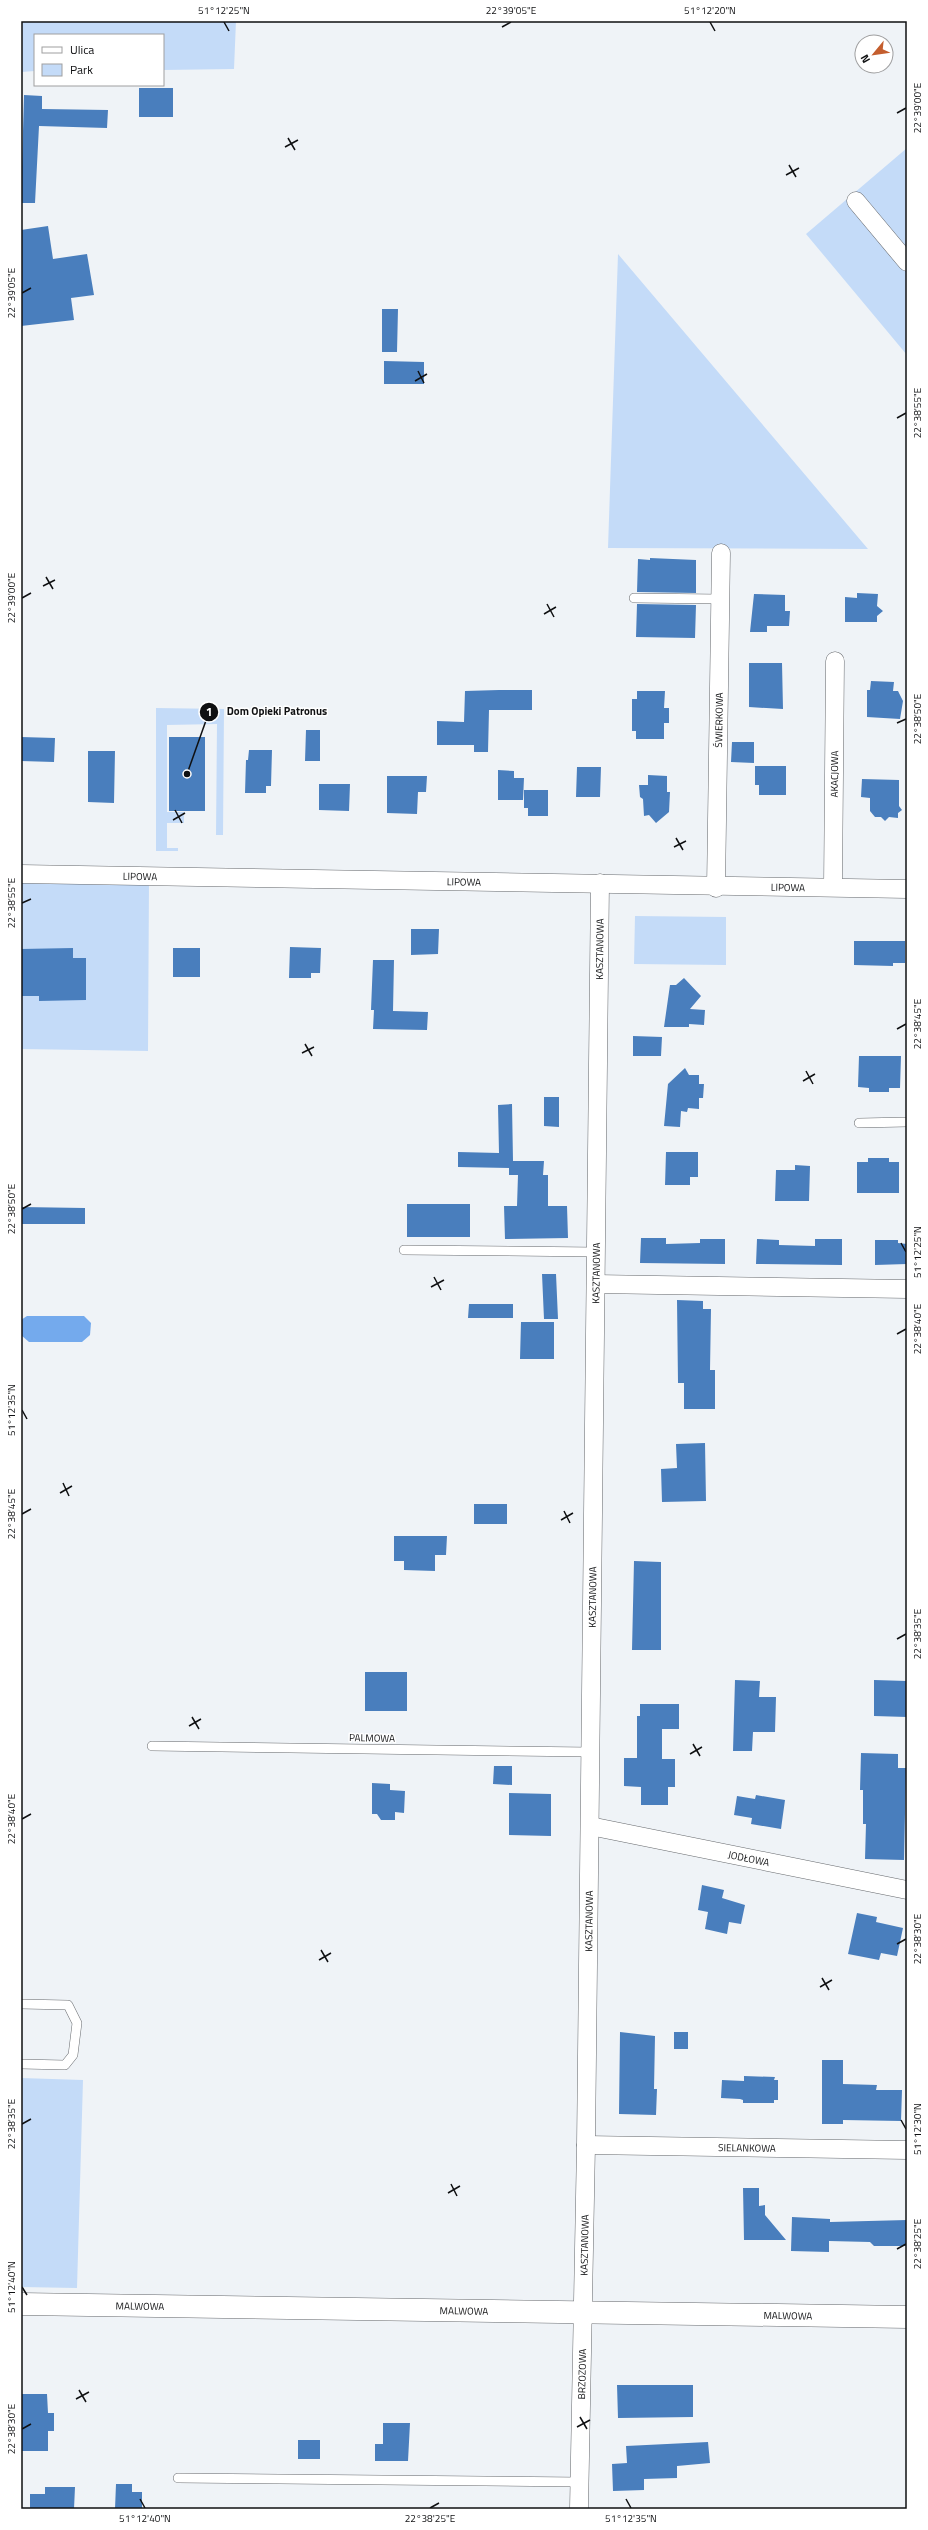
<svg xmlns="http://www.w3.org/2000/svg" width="928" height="2530" font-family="'Titillium Web',sans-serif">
  <rect width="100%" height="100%" fill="#eff3f7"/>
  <path fill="#c4dbf8" d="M21 21H236L234 69 163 70V35H35V71L21 72Z
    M907 148V355L806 234Z
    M618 254 868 549 608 548Z
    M156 708 224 709 223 835H216L217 724 167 725V812H184V823H167V848H178V851H156Z
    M21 880 149 881 148 1051 21 1049Z
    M635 916 726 917V965L634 964Z
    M21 2078 83 2080 77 2288 21 2287Z"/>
  <path fill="#74aaed" d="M27 1316H84L91 1323 90 1335 82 1342H29L21 1335V1320Z"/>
  <path fill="#497ebd" d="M139 88H173V117H139Z
    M24 95 42 96V109L108 110 107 128 39 126 35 203H21Z
    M48 226 53 259 87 254 94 295 71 298 74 320 21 326V230Z
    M382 309H398L397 352H382Z
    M384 361 424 362V384H384Z
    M650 558 696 560V593L637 592 638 559 650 560Z
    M857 593 878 594 877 606 883 611 877 616V622H845V597L857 598Z
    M754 594 785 595V611H790L789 626H767V632H750Z
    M637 604 696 605 695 638 636 637Z
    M749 663H782L783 709 749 707Z
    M871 681 894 682 893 691H898L903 701 900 719 867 717V690H870Z
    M499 690H532V710H489L488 752H474V745H437V721L464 722 465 691Z
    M637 691H665L664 708H669V723H664V739H636V731H632V699H637Z
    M306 730H320V761H305Z
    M21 737 55 738 54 762 21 761Z
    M169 737H205V811H169Z
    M732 742H754V763L731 762Z
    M249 750H272L271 786H266V793H245L246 760H248Z
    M88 751H115L114 803 88 802Z
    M755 766H786V795H759V785H755Z
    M577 767H601L600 797H576Z
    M498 770 514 771V778H524L523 800H498Z
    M648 775 667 776V792H670L669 812 656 823 649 815 644 816 643 799 640 797 639 785H648Z
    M387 776H427L426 792H418L417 814 387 813Z
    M862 779 899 780V806L902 810 898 813V818L889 817 885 821 881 817H875L870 811V798L861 797Z
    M319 784H350L349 811 319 810Z
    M524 790H548V816H528V808H524Z
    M411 929H439L438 954 411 955Z
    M854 941H905V963H893V966L854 965Z
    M290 947 321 948 320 973H311V978H289Z
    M73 948V958H86V1000L39 1001V996H21V949Z
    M173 948H200V977H173Z
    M373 960H394L393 1011 428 1012 427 1030 373 1029 374 1010H371Z
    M684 978 701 996 690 1009 705 1010 704 1025 689 1024V1027H664L670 985H676Z
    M633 1036 662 1037 661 1056H633Z
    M859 1056H901L900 1088H889V1092H869V1088L858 1087Z
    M685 1068 689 1075H699V1084H704L703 1098H699V1109L688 1108 687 1112 681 1111 680 1127 664 1126 668 1084Z
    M544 1097H559V1127L544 1126Z
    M512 1104 513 1161H544L543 1175H548V1206H567L568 1238 505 1239 504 1206H517L518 1175H509V1168L458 1167V1152L499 1153 498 1105Z
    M666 1152H698V1177H690V1185H665Z
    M868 1158H889V1162H899V1193H857V1162H868Z
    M795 1165 810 1166 809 1201H775L776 1170H795Z
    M407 1204H470V1237H407Z
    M21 1207 85 1208V1224H21Z
    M641 1238H666V1244L700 1243V1239H725V1264L640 1263Z
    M757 1239 779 1240V1245L815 1246V1239H842V1265L756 1264Z
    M875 1240H898V1243L907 1244V1264L875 1265Z
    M542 1274H556L558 1319H544Z
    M677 1300 703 1301V1309H711L710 1370H715V1409H684V1383H678Z
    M469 1304H513V1318H468Z
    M521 1322H554V1359H520Z
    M705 1443 706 1501 662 1502 661 1469 677 1468 676 1444Z
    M474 1504H507V1524H474Z
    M394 1536H447L446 1555H435V1571L404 1570V1561H394Z
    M634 1561 661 1562V1650H632Z
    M365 1672H407V1711H365Z
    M735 1680 760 1681 759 1697H776L775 1732H753L752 1751H733Z
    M874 1680 907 1681V1717L874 1716Z
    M640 1704H679V1729H662V1759H675V1787H668V1805H641V1787L624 1786V1758H637V1716H640Z
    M861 1753 898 1754V1768H906L904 1860 865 1859 866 1824H863V1790H860Z
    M494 1766H512V1785L493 1784Z
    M372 1783 390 1784V1790L405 1791 404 1813 395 1812V1820H381L377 1814H372Z
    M509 1793 551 1794V1836L509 1835Z
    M756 1795 785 1800 781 1829 751 1824 752 1818 734 1815 737 1796 755 1799Z
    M702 1885 724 1890 722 1898 745 1905 741 1924 729 1922 727 1934 705 1929 708 1912 698 1910Z
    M857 1913 877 1917 876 1922 903 1928 897 1956 881 1953 879 1960 848 1954Z
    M620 2032 655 2036 654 2089H657L656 2115 619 2114Z
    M674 2032H688V2049H674Z
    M822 2060H843V2084L877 2085 876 2090H902L901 2121 843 2120V2124H822Z
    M744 2076 775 2077 774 2080H778V2100H774V2103H743V2100L740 2099 721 2098 722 2080 744 2081Z
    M743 2188H759V2206L765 2205V2215L786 2240H744Z
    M792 2217 830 2219V2222L907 2220V2246H874L870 2242 829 2241V2252L791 2251Z
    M617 2385H693V2417L618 2418Z
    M21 2394H47L48 2413H54V2431H48V2451H21Z
    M383 2423H410L408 2461H375V2444H383Z
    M298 2440H320V2459H298Z
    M708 2442 710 2463 677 2466V2478L644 2479V2490L613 2491 612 2464 627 2463 626 2446Z
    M116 2484H132V2492H142V2509H115Z
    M45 2487H75L74 2509H30V2494H45Z"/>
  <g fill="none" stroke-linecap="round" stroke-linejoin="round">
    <defs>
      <path id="lane" d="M634 598 720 599
        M859 1123 907 1122
        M404 1250 596 1252
        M152 1746 590 1752
        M21 2004 68 2005 77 2023 73 2055 65 2065 21 2064
        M178 2478 580 2482"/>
      <g id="street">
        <path d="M856 201 907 262"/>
        <path id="s1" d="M21 874 907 889"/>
        <path id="s2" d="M833 887 835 661"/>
        <path id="s3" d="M716 888 721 553"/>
        <path d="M596 1284 907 1289"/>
        <path id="s4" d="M590 1826 907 1890"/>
        <path id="s5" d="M586 2145 907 2150"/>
        <path id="s6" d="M579 2509 586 2145 600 883"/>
      </g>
      <g id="secondary">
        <path id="s7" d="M21 2304 907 2317"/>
      </g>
    </defs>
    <use href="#lane" stroke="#66696d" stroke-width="10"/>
    <use href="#street" stroke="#66696d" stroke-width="19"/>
    <use href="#secondary" stroke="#66696d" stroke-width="23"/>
    <use href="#lane" stroke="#fff" stroke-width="9"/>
    <use href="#street" stroke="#fff" stroke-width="18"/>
    <use href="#secondary" stroke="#fff" stroke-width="22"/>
  </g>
  <path fill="none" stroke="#0f1012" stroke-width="1.5" d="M224 22 229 31M710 22 715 31M502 27 511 22M897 113 906 108M288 138 295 150M285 147 298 140M789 165 796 177M786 175 799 168M22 293 31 288M418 371 424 383M415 381 427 374M897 418 906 413M46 577 53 589M43 586 55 580M22 598 31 593M547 604 554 617M544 614 556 607M897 723 906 719M175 810 182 823M173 820 185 813M676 838 683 850M674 847 686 841M22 903 31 899M897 1029 906 1024M305 1044 312 1056M302 1053 314 1047M806 1071 813 1084M803 1081 815 1074M22 1209 31 1204M901 1243 906 1252M434 1277 441 1290M431 1287 444 1280M897 1334 906 1329M22 1410 27 1419M63 1483 69 1496M60 1493 72 1486M564 1511 570 1523M22 1514 31 1509M561 1520 573 1513M897 1639 906 1634M192 1717 199 1729M189 1726 201 1719M693 1744 700 1756M690 1754 702 1747M22 1819 31 1814M897 1944 906 1939M321 1950 328 1962M319 1960 331 1953M822 1978 829 1990M820 1987 832 1980M901 2120 906 2129M22 2124 31 2119M451 2184 457 2196M448 2193 460 2186M897 2249 906 2244M22 2287 27 2295M79 2390 86 2402M76 2399 89 2392M580 2417 587 2429M577 2427 590 2420M22 2429 31 2424M140 2499 145 2508M626 2499 631 2508M430 2508 439 2503"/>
  <g text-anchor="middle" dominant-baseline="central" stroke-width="3" stroke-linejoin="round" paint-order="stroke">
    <g font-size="10" fill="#0f1012" stroke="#fff">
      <text stroke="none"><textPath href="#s3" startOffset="168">ŚWIERKOWA</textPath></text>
      <text stroke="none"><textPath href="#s2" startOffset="113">AKACJOWA</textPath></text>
      <text stroke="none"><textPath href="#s1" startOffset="119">LIPOWA</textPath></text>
      <text stroke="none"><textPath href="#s1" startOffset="443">LIPOWA</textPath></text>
      <text stroke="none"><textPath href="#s1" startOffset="767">LIPOWA</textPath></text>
      <text stroke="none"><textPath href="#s6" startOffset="1560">KASZTANOWA</textPath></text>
      <text stroke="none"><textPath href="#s6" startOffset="1236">KASZTANOWA</textPath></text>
      <text stroke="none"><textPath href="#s6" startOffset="912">KASZTANOWA</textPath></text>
      <text transform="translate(372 1738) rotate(1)">PALMOWA</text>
      <text stroke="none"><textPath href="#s4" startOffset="162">JODŁOWA</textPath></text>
      <text stroke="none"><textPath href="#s6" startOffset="588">KASZTANOWA</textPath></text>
      <text stroke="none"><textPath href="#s5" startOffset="161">SIELANKOWA</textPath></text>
      <text stroke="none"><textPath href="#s6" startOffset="264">KASZTANOWA</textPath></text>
      <text stroke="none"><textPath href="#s7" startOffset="119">MALWOWA</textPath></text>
      <text stroke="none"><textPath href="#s7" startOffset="443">MALWOWA</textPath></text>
      <text stroke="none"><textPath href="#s7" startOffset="767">MALWOWA</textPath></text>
      <text stroke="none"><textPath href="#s6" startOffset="135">BRZOZOWA</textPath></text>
    </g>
  </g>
  <path fill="none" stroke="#0f1012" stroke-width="1.5" d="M187 774L209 712"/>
  <g fill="#0f1012" stroke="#fff" stroke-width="1.5">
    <circle cx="187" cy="774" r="4"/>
    <circle cx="209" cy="712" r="10"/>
  </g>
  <g font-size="12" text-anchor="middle" font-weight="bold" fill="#fff">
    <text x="209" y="716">1</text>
  </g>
  <g font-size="11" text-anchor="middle" font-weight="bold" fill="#0f1012" stroke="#fff" stroke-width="3" stroke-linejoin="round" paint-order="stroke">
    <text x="277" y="715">Dom Opieki Patronus</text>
  </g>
  <rect width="928" height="2530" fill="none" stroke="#ffffff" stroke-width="44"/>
  <rect x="34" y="34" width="130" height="52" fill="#ffffff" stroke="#9f9fa0"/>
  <rect x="42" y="47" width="20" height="6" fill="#ffffff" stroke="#9f9fa0"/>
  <text x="70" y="54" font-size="12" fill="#0f1012">Ulica</text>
  <rect x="42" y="64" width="20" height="12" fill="#c4dbf8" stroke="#9f9fa0"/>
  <text x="70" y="74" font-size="12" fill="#0f1012">Park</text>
  <g transform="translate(874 54) rotate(241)"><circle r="19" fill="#ffffff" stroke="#9f9fa0"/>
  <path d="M0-3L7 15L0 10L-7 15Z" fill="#c45e2e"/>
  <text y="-6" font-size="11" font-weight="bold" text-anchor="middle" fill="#0f1012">N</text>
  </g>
  <rect x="22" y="22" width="884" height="2486" fill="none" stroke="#0f1012" stroke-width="1.5"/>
  <g font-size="10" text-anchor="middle" fill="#0f1012">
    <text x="224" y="14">51°12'25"N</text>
    <text x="511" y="14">22°39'05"E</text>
    <text x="710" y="14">51°12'20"N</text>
    <text transform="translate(917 108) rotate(-90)" y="4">22°39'00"E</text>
    <text transform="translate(11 293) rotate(-90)" y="4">22°39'05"E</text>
    <text transform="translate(917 413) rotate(-90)" y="4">22°38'55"E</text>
    <text transform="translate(11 598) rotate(-90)" y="4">22°39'00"E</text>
    <text transform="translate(917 719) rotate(-90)" y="4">22°38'50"E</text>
    <text transform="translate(11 903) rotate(-90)" y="4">22°38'55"E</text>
    <text transform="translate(917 1024) rotate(-90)" y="4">22°38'45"E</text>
    <text transform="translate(11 1209) rotate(-90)" y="4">22°38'50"E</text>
    <text transform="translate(917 1252) rotate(-90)" y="4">51°12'25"N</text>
    <text transform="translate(917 1329) rotate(-90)" y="4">22°38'40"E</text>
    <text transform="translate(11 1410) rotate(-90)" y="4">51°12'35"N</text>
    <text transform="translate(11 1514) rotate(-90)" y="4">22°38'45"E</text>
    <text transform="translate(917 1634) rotate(-90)" y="4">22°38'35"E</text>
    <text transform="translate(11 1819) rotate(-90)" y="4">22°38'40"E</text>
    <text transform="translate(917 1939) rotate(-90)" y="4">22°38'30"E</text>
    <text transform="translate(11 2124) rotate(-90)" y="4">22°38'35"E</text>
    <text transform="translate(917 2129) rotate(-90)" y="4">51°12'30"N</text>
    <text transform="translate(917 2244) rotate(-90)" y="4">22°38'25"E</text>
    <text transform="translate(11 2287) rotate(-90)" y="4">51°12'40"N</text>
    <text transform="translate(11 2429) rotate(-90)" y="4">22°38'30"E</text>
    <text x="145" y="2522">51°12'40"N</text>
    <text x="430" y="2522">22°38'25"E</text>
    <text x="631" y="2522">51°12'35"N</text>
  </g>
</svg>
